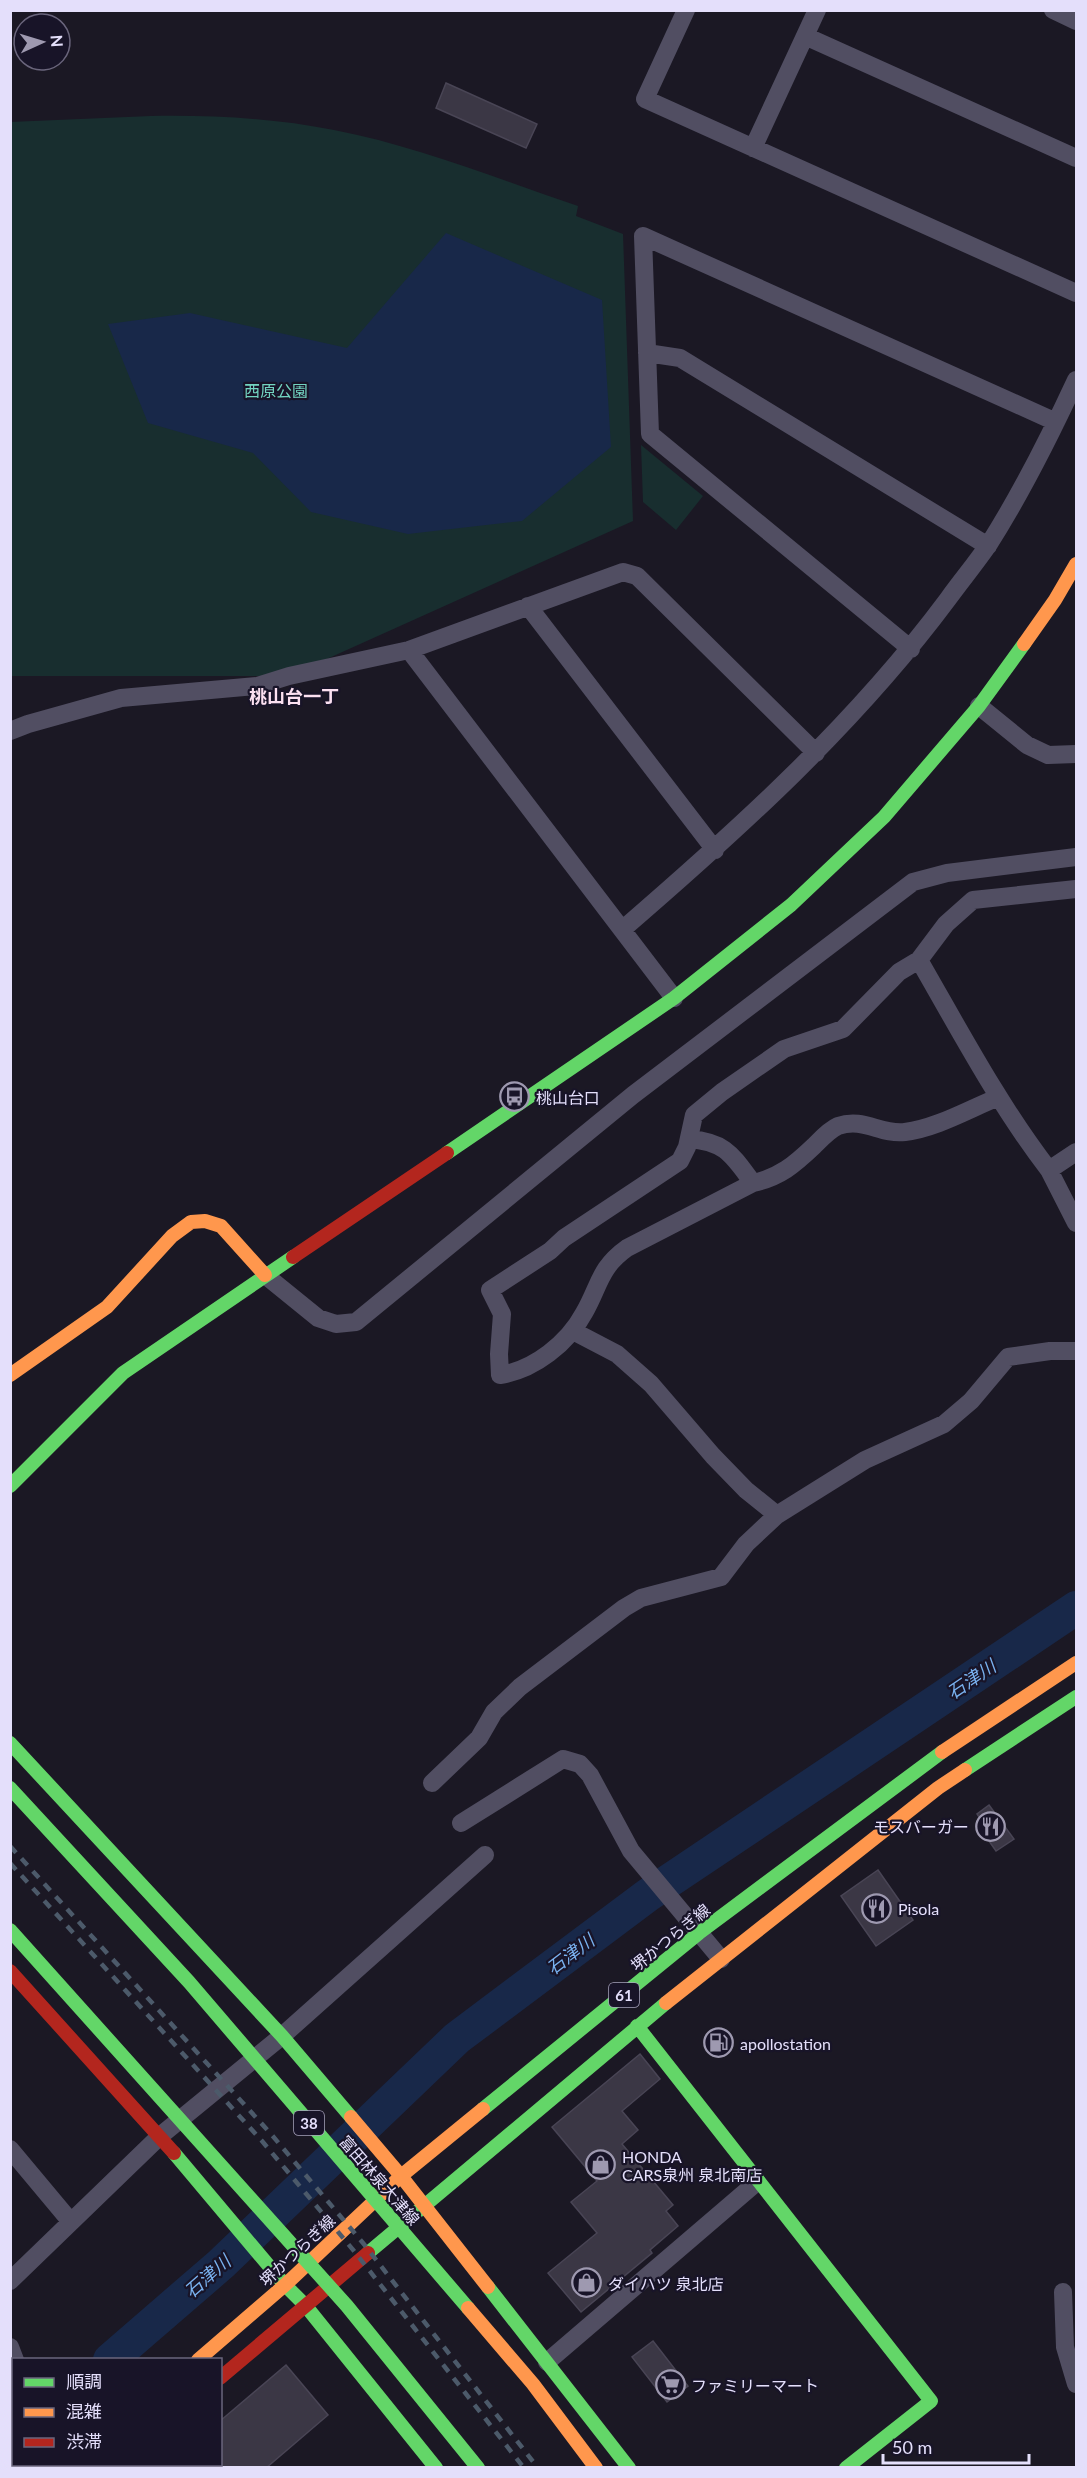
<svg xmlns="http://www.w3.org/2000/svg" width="1087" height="2478" font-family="Lato,'Noto Sans JP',sans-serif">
  <rect width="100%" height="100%" fill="#1b1824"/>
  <path fill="#182e2f" d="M151 116C212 115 274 118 334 130 417 146 498 179 578 206L576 216 623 234 633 521 289 676H11L10 122Z
    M641 445 703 496 676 530 643 502Z"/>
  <path fill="#182849" d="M446 233 602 300 611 447 522 521 408 534 311 512 253 453 148 423 108 324 190 313 347 348Z"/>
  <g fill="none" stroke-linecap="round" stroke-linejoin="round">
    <path stroke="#182849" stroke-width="34" d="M110 2360 221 2264 457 2038 648 1895 1076 1608
      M10 2445 14 2443"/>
  </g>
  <path fill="#3b3745" stroke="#494555" stroke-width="1.5" d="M446 83 537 124 526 148 436 108Z
    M989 1805 1014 1839 996 1851 977 1824 981 1820 977 1814Z
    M878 1870 913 1920 876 1946 841 1896Z
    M640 2054 660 2079 622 2111 638 2130 622 2144 673 2205 666 2211 678 2226 650 2250 652 2253 581 2312 548 2273 597 2233 571 2202 597 2181 552 2127Z
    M653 2341 688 2386 667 2402 632 2357Z
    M286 2365 328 2415 266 2468H220V2421Z"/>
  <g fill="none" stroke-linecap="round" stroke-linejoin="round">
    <path stroke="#514e62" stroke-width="18" d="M686 10 645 99 1076 293
      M1053 10 1076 21
      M805 36 1076 158
      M753 148 817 10
      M647 353 680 358 988 546
      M528 606 715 850
      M911 649 650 434 643 236 1056 422
      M409 650 674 998
      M979 706 1027 745 1048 755 1076 754
      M10 731 28 724 121 698 257 686 289 676 409 650 623 572 637 576 816 753
      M623 929C740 828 855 724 948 599 961 581 976 563 989 544 1022 492 1050 436 1076 380
      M919 960C960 1031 999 1105 1049 1170L1076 1152
      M999 1097C969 1109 937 1128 905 1132 880 1135 864 1117 838 1126 829 1130 821 1139 814 1146 794 1165 780 1177 753 1183L627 1248C599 1268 600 1285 584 1313 568 1343 534 1370 500 1375L499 1354 502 1314 490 1290 550 1251 564 1238 680 1161 687 1147 694 1115 722 1092 784 1049 843 1029 899 972 919 960 946 924 973 900 1076 889
      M689 1139C726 1142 732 1155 753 1183
      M1049 1170 1076 1223
      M265 1275 318 1318 336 1324 356 1322 633 1095 913 882 947 873 1076 857
      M573 1331 617 1354 651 1384 713 1456 746 1490 777 1515
      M432 1783 479 1738 494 1712 520 1687 624 1608 641 1598 721 1577 746 1544 777 1515 865 1460 944 1424 971 1401 1008 1357 1050 1351H1076
      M461 1823 563 1759 580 1764 590 1775 631 1851 721 1959
      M10 2149 71 2222
      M10 2281 160 2136 282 2036 485 1855
      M1063 2292 1065 2347 1076 2384
      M10 2347 15 2360
      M547 2362 757 2182"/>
    <path stroke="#63d668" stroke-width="14" d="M447 1153 674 998 791 905 884 817 979 706 1024 644
      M10 1486 123 1373 293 1257
      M10 1743 282 2036 351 2117
      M965 1770 1076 1697
      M637 2026 931 2401 846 2468
      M483 2109 699 1933 942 1752
      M174 2153 285 2285 305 2305 436 2468
      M368 2253 666 2003
      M488 2287 629 2468"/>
    <path stroke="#ff974d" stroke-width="14" d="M1024 644 1055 600 1076 564
      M10 1375 107 1307 172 1236 191 1222 205 1221 221 1226 265 1275
      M942 1752 1076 1663
      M666 2003 938 1788 965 1770
      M351 2117 401 2176 488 2287
      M198 2360 285 2285 401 2176 483 2109
      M116 2468 119 2464"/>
    <path stroke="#b3261e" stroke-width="14" d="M293 1257 447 1153
      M10 1971 174 2153
      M220 2378 368 2253
      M72 2468 76 2464"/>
    <path stroke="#4c5a6a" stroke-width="4.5" stroke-dasharray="9 8" stroke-linecap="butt" d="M10 1846 271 2134 363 2243 538 2468
      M10 1863 262 2141 354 2251 524 2468"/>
    <path stroke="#63d668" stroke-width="14" d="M10 1788 189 1982 468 2308
      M10 1930 347 2306 478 2468"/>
    <path stroke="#ff974d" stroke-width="14" d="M468 2308 533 2384 596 2468"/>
  </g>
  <defs>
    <symbol id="bus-ring" viewBox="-11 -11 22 22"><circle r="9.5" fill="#181428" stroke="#9e99b0" stroke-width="1.5"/><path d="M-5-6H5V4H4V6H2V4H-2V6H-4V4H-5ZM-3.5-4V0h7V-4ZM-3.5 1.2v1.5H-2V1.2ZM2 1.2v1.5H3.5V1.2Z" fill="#9e99b0"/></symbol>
    <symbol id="restaurant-ring" viewBox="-11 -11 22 22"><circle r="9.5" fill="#181428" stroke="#9e99b0" stroke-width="1.5"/><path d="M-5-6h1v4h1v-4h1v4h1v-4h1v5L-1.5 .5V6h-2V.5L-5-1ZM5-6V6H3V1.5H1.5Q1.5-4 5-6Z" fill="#9e99b0"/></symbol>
    <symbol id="fuel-ring" viewBox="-11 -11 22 22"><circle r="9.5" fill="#181428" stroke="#9e99b0" stroke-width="1.5"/><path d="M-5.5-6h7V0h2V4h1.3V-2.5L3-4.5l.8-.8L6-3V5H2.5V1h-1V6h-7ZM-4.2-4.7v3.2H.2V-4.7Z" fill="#9e99b0"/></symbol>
    <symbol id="shop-ring" viewBox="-11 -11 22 22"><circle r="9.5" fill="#181428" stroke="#9e99b0" stroke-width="1.5"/><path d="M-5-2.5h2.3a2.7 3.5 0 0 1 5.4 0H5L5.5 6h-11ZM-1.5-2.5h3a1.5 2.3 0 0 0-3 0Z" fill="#9e99b0"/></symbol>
    <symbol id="supermarket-ring" viewBox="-11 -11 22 22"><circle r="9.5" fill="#181428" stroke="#9e99b0" stroke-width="1.5"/><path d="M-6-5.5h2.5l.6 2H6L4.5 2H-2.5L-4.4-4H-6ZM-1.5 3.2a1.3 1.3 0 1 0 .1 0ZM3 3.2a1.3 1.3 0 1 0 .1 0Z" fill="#9e99b0"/></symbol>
  </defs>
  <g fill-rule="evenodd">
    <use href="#bus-ring" x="498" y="1080" width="33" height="33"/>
    <use href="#restaurant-ring" x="974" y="1810" width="33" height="33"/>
    <use href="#restaurant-ring" x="860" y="1892" width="33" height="33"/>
    <use href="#fuel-ring" x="702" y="2026" width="33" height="33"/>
    <use href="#shop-ring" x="584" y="2148" width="33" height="33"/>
    <use href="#shop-ring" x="570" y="2266" width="33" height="33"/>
    <use href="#supermarket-ring" x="654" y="2368" width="33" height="33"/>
  </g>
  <g text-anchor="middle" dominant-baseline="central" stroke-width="4.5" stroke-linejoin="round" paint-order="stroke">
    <g fill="#181428" stroke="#a7a2bc" stroke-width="1.5">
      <rect x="609" y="1983" width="30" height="24" rx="4.5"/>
      <rect x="294" y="2111" width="30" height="24" rx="4.5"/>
    </g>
    <g font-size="15" font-weight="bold" fill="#e4dffb">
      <text x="624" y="1995">61</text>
      <text x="309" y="2123">38</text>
    </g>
    <g font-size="16" fill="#72d4c1" stroke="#181428">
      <text x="276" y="390">西原公園</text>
    </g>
    <g font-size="16" fill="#e4dffb" stroke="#181428" text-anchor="start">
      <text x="536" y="1097">桃山台口</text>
      <text x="969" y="1826" text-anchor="end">モスバーガー</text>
      <text x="898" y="1908">Pisola</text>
      <text x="740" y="2043">apollostation</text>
      <text x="622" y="2156">HONDA<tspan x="622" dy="18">CARS泉州 泉北南店</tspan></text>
      <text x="608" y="2283">ダイハツ 泉北店</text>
      <text x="691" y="2385">ファミリーマート</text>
    </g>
    <g font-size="16" fill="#e4dffb" stroke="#181428">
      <text transform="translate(670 1937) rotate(-39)">堺かつらぎ線</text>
      <text transform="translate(380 2180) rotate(49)">富田林泉大津線</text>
      <text transform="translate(297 2250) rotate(-43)">堺かつらぎ線</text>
    </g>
    <g font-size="18" font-weight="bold" fill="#fbe0f0" stroke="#181428">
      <text x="294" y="696">桃山台一丁</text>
    </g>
    <g font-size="18" font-style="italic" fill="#79b1ef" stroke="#181428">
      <text transform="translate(971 1679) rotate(-34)">石津川</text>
      <text transform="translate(570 1954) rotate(-37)">石津川</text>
      <text transform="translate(207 2276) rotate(-41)">石津川</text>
    </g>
  </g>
  <rect width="1087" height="2478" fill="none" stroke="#e4dffb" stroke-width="24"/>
  <rect x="12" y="2358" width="210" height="108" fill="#181428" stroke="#6a657c" stroke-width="1.5"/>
  <rect x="24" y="2378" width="30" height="9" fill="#63d668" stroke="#6a657c" stroke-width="1.5"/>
  <text x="66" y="2388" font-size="18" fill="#e4dffb">順調</text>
  <rect x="24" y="2408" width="30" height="9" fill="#ff974d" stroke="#6a657c" stroke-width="1.5"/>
  <text x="66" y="2418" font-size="18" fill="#e4dffb">混雑</text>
  <rect x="24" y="2438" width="30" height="9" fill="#b3261e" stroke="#6a657c" stroke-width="1.5"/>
  <text x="66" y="2448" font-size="18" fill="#e4dffb">渋滞</text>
  <g transform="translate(42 42) rotate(86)"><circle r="28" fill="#181428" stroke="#6a657c" stroke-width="1.5"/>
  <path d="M0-4.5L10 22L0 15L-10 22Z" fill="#9e99b0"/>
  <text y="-9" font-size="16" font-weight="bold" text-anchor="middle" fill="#e4dffb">N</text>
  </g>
  <path d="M883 2454v9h146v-9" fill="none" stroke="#e4dffb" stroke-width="3"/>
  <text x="892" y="2454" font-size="18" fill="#e4dffb" stroke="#181428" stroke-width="4.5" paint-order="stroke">50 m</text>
</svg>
